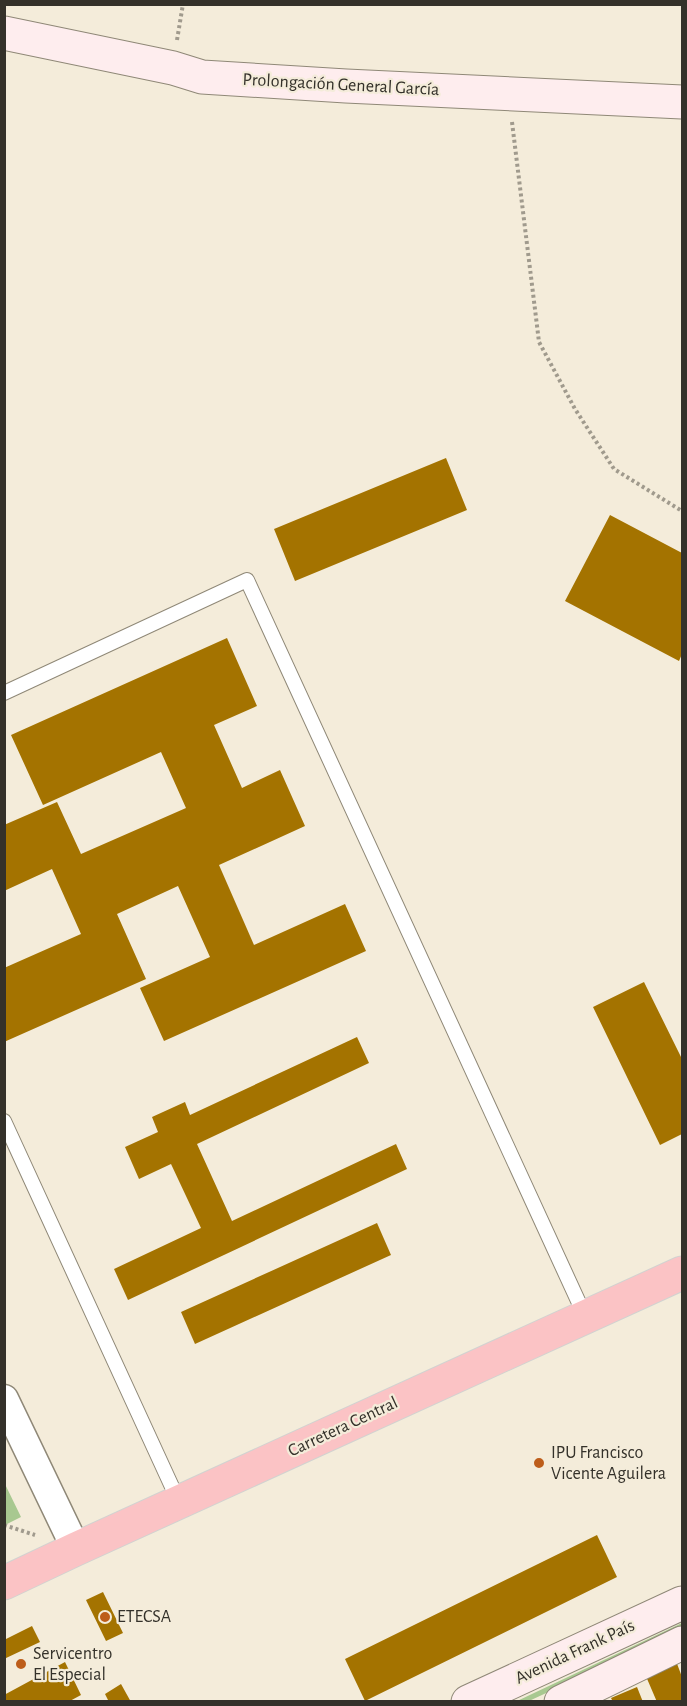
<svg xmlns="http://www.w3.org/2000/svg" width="687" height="1706" font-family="'Alegreya Sans',sans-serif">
  <rect width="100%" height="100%" fill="#f4ecda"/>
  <path fill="#a8c890" d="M4 1482 21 1517 5 1525H4Z
    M682 1623V1630L529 1701 515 1702Z"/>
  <path fill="#a47300" d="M446 458 467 510 295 581 274 529Z
    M610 515 682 553V654L679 661 565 601Z
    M227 638 257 706 214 725 242 788 280 770 305 826 219 865 254 945 345 904 366 951 164 1041 140 988 210 957 178 886 117 914 146 979 4 1042V968L81 934 52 869 4 891V825L57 802 81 854 186 808 161 752 43 805 11 735Z
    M644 982 682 1059V1134L660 1145 593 1007Z
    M357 1037 369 1063 197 1144 232 1221 396 1144 407 1169 128 1300 114 1269 201 1228 171 1164 139 1179 125 1147 158 1132 152 1117 185 1102 190 1115Z
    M377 1223 391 1255 195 1344 181 1312Z
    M597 1535 617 1577 365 1701 345 1659Z
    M103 1592 123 1633 106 1641 86 1600Z
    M32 1626 40 1642 4 1659V1640Z
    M676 1661 682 1677V1702H657L645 1674Z
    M65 1662 81 1695 68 1702H4V1695Z
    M121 1684 131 1702H109L105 1694Z
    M637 1687 643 1702H613L611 1698Z"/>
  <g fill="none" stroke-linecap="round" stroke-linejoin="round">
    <defs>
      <path id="lane" d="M4 693 247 580 585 1316
        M4 1121 179 1502"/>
      <path id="street" d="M4 1399 76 1549"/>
      <path id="secondary" d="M4 33 173 68 202 77 346 86 682 102
        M468 1702 682 1603
        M561 1702 682 1643"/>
      <path id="highway" d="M4 1583 76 1549 682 1273"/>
    </defs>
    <use href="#lane" stroke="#8f8877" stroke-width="16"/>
    <use href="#street" stroke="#8f8877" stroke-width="31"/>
    <use href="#secondary" stroke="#8f8877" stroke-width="35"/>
    <use href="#highway" stroke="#d2d2d0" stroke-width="35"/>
    <path stroke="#a09a8d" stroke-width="4" stroke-dasharray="3 3" stroke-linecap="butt" d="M177 40 183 4
      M512 122 539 342 575 409 614 469 682 511
      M4 1525 35 1535"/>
    <use href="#lane" stroke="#fff" stroke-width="14"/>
    <use href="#street" stroke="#fff" stroke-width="28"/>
    <use href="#secondary" stroke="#feedee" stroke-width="33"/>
    <use href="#highway" stroke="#fbc3c5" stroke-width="33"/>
  </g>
  <g fill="#bd5d1a" stroke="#f4ecda" stroke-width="2">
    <circle cx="539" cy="1463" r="6"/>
    <circle cx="105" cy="1617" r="6"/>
    <circle cx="21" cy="1664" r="6"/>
  </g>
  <g text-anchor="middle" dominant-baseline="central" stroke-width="4.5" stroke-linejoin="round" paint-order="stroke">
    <g font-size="18" fill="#34312a" stroke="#f4ecda">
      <text transform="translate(341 85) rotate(3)">Prolongación General García</text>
      <text transform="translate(343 1427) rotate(-25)">Carretera Central</text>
      <text transform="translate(575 1652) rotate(-25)">Avenida Frank País</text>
    </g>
    <g font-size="18" fill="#34312a" stroke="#f4ecda" text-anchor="start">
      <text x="551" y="1453">IPU Francisco<tspan x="551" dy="21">Vicente Aguilera</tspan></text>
      <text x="117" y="1617">ETECSA</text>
      <text x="33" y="1654">Servicentro<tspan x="33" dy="21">El Especial</tspan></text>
    </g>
  </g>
  <rect width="687" height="1706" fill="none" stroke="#34312a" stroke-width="12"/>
</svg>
